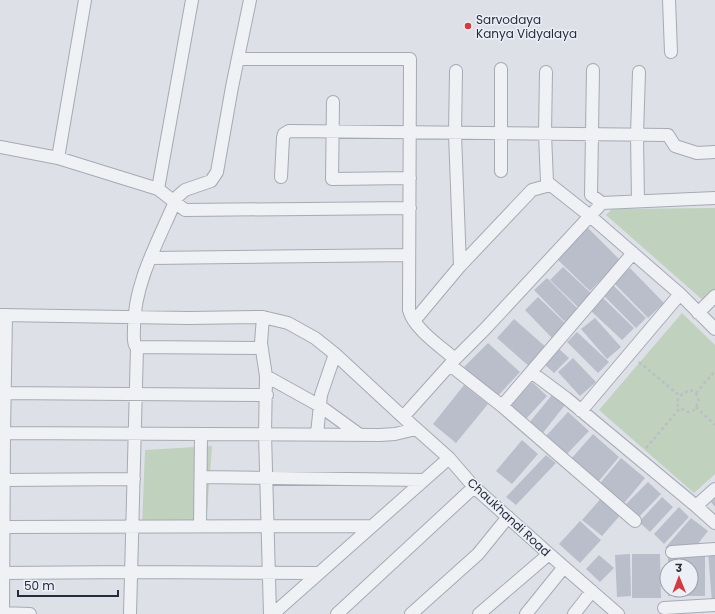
<svg xmlns="http://www.w3.org/2000/svg" width="715" height="614" font-family="Poppins,'Noto Sans Devanagari',sans-serif">
  <rect width="100%" height="100%" fill="#dde0e7"/>
  <path fill="#c0d1bd" d="M715 208V294L706 303 606 215 612 209Z
    M682 313 715 345V474L694 493 599 410Z
    M212 446 206 526 142 527 145 450Z"/>
  <path fill="#babeca" d="M588 228 620 260 590 291 557 259Z
    M563 267 594 296 581 310 550 280Z
    M630 268 664 303 648 318 614 283Z
    M547 278 579 310 566 323 534 290Z
    M613 285 646 318 636 328 603 295Z
    M538 297 566 324 552 338 525 310Z
    M603 298 634 328 622 340 591 311Z
    M595 318 621 347 607 359 581 329Z
    M514 319 548 349 531 368 497 338Z
    M577 332 609 362 598 373 567 342Z
    M488 343 520 372 497 397 464 367Z
    M558 348 569 358 554 373 543 363Z
    M573 358 596 382 580 396 558 372Z
    M532 382 547 396 526 419 511 405Z
    M464 385 488 404 456 443 433 424Z
    M552 395 565 405 542 434 529 423Z
    M568 412 589 431 566 455 546 436Z
    M593 434 619 457 598 482 571 459Z
    M522 440 538 454 512 484 496 471Z
    M546 455 556 463 516 505 506 497Z
    M621 458 645 478 621 507 597 487Z
    M648 482 661 494 637 519 624 506Z
    M604 495 623 512 602 536 582 520Z
    M662 497 673 507 650 532 639 522Z
    M715 499V507L711 502Z
    M679 507 689 517 664 544 654 534Z
    M691 518 708 531 694 549 665 548Z
    M580 521 601 540 580 563 559 544Z
    M708 551H715V603H712Z
    M630 554 631 596 617 597 615 555Z
    M632 554H660L661 598H632Z
    M599 555 614 568 600 582 586 569Z
    M668 555H705V596H668V590H691V566H668Z"/>
  <g fill="none" stroke-linecap="round" stroke-linejoin="round">
    <defs>
      <path id="street" d="M250 0 232 87 217 172 211 181 185 190 177 197C160 238 134 282 134 327 134 333 133 340 135 345L137 347 262 348
        M669 0 671 52
        M238 59H410L409 310C413 328 441 347 455 359
        M501 69V171
        M593 70 591 195 602 203
        M456 71 455 134 460 266
        M546 72 545 134 547 182 590 216 680 294 715 329
        M333 102 332 179 410 178
        M0 147 58 158 158 189 185 210 410 208
        M58 158 85 0
        M281 177 283 138 284 134 289 131 668 135 675 146 697 153 715 152
        M158 189 192 0
        M638 201 637 135 639 72
        M151 258 409 255
        M698 313 715 296
        M0 315 189 318 263 317 288 323 315 338 335 354 403 417 449 458 474 487 549 554 618 614
        M263 317 261 343 266 376 265 434 270 614
        M414 321 460 266 532 190 550 185
        M450 365 502 406 635 521
        M531 372 566 398 696 506 715 523
        M266 376 320 406 360 435
        M0 393 267 395
        M502 406 633 253
        M581 411 680 294
        M403 417 455 359 485 329 602 203 715 198
        M0 433 380 435 395 434 416 429
        M317 434 321 395 335 354
        M201 477 424 480
        M3 480 134 479
        M696 506 715 489
        M200 526 201 434
        M3 527 372 526
        M672 552 715 549
        M0 573 132 572 319 573
        M664 608 715 605
        M0 613 30 614
        M3 614 4 433 6 315
        M130 614 137 347
        M273 614 449 458
        M337 614 474 487
        M411 614 478 554 508 517
        M479 614 549 554
        M526 614 564 567
        M574 614 592 591"/>
    </defs>
    <use href="#street" stroke="#a6aab4" stroke-width="14"/>
    <path stroke="#bbbec5" stroke-width="2.5" stroke-dasharray="3 3" stroke-linecap="butt" d="M639 362 680 396
      M696 393 715 371
      M696 407 715 425
      M646 448 680 408 688 412 693 411 699 402 697 395 691 390 683 393 677 401 678 406 680 408"/>
    <use href="#street" stroke="#eff1f5" stroke-width="12"/>
  </g>
  <circle fill="#d33b43" stroke="#eceff5" stroke-width="1.5" cx="468" cy="26" r="4"/>
  <g text-anchor="middle" dominant-baseline="central" stroke-width="3" stroke-linejoin="round" paint-order="stroke">
    <g font-size="12" fill="#262c3e" stroke="#eceff5" text-anchor="start">
      <text x="476" y="19">Sarvodaya<tspan x="476" dy="14">Kanya Vidyalaya</tspan></text>
    </g>
    <g font-size="12" fill="#262c3e" stroke="#eceff5">
      <text transform="translate(509 517) rotate(43)">Chaukhandi Road</text>
    </g>
  </g>
  <g transform="translate(679 578) rotate(359)"><circle r="19" fill="#eceff5" stroke="#9da1ac"/>
  <path d="M0-3L7 15L0 10L-7 15Z" fill="#d33b43"/>
  <text y="-6" font-size="11" font-weight="bold" text-anchor="middle" fill="#262c3e">उ</text>
  </g>
  <path d="M18 590v6h100v-6" fill="none" stroke="#262c3e" stroke-width="2"/>
  <text x="24" y="590" font-size="12" fill="#262c3e" stroke="#eceff5" stroke-width="3" paint-order="stroke">50 m</text>
</svg>
